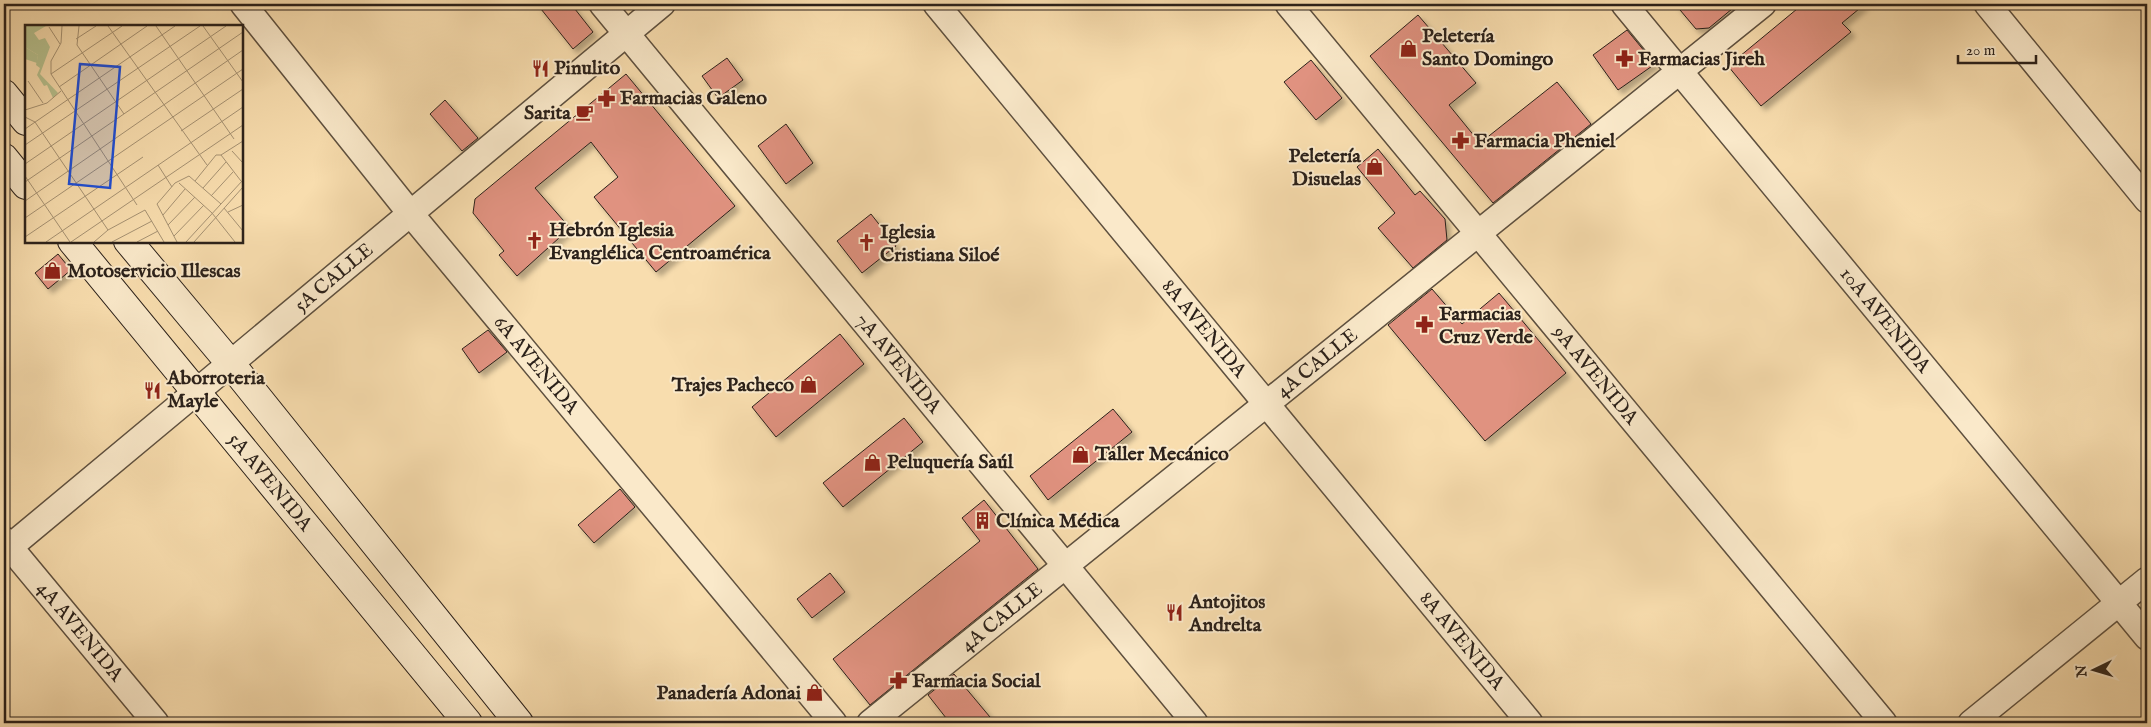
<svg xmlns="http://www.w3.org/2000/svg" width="2151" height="727" font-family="'IM FELL English',serif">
  <defs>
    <filter id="shadow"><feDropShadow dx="4.5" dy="4.5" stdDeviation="2.5" flood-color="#0004"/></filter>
  </defs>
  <rect width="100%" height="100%" fill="#f8ddae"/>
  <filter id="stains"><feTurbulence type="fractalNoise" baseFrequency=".004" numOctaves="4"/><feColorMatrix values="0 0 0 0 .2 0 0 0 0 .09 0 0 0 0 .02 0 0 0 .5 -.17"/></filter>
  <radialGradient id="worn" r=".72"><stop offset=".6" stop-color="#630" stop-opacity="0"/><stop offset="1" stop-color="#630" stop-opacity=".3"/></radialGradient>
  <path fill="#e09280" stroke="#2b211a" filter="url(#shadow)" d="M537 4H571L593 32 573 49Z
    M1675 4H1738L1709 28 1696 29Z
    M1803 4H1865L1842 23 1851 32 1761 106 1728 66Z
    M1418 15 1476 83 1449 105 1480 143 1557 82 1591 124 1493 203 1370 56Z
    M1627 30 1655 64 1618 90 1593 55Z
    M727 58 743 80 718 98 702 76Z
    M1311 60 1342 98 1316 120 1284 82Z
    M626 74 735 206 656 272 594 197 618 177 591 142 535 188 570 228 517 276 499 255 504 251 473 213 475 199Z
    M445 100 478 138 462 151 430 114Z
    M786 124 813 163 786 184 758 146Z
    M1378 149 1415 195 1420 191 1445 219 1447 240 1413 268 1378 228 1395 213 1357 167Z
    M871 214 896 246 862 273 837 241Z
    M58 254 71 270 48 289 35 273Z
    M1432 289 1462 324 1499 293 1566 373 1485 441 1388 325Z
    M488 330 507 352 479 373 462 349Z
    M840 334 864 364 776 437 752 407Z
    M1113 409 1132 432 1048 500 1030 476Z
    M904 418 923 442 843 507 823 483Z
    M620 489 635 507 594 543 578 525Z
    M984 500 1038 569 870 705 833 659 980 541 962 518Z
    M830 573 845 592 812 618 797 599Z
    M954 674 995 723H950L928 695Z"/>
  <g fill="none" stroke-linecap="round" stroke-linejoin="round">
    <defs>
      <g id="street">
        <path id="s1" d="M243 4 410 213 834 723"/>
        <path id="s2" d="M602 4 1195 723"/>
        <path id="s3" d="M936 4 1530 723"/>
        <path id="s4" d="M1288 4 1884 723"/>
        <path id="s5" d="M1624 4 2147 637"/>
        <path d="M1987 4 2147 200"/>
        <path id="s6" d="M4 540 156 723"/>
        <path id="s7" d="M4 552 662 4"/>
        <path id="s8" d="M870 723 1763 4"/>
        <path d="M1971 723 2147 580"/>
      </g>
      <g id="secondary">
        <path d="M4 94 26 121"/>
        <path d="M4 158 26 185"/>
        <path id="s9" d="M72 241 468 723"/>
        <path d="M128 241 230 363 519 723"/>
      </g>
    </defs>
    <use href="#street" stroke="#5e503f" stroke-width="28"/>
    <use href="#secondary" stroke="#2b211a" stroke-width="30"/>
    <use href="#street" stroke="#fae9ca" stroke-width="25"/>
    <use href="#secondary" stroke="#fae9ca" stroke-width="28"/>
  </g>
  <defs>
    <symbol id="shop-bare" viewBox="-9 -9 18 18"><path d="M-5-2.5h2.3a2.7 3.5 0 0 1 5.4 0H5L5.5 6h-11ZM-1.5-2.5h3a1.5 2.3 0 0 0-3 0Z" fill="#8f2418" stroke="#fae9ca" stroke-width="2.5" paint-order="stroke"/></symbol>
    <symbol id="pharmacy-bare" viewBox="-9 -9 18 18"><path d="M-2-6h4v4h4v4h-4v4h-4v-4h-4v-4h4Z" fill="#8f2418" stroke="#fae9ca" stroke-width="2.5" paint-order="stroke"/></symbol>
    <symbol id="restaurant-bare" viewBox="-9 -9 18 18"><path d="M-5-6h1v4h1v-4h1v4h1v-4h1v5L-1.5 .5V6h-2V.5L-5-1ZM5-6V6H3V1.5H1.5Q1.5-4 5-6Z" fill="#8f2418" stroke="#fae9ca" stroke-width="2.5" paint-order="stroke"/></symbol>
    <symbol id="cafe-bare" viewBox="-9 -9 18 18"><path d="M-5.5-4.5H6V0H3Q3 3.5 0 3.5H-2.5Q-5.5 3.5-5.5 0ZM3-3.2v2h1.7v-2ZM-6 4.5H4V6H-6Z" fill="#8f2418" stroke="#fae9ca" stroke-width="2.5" paint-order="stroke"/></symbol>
    <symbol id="church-bare" viewBox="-9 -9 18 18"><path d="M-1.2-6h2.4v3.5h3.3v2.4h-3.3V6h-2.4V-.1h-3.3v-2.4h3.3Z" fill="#8f2418" stroke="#fae9ca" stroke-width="2.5" paint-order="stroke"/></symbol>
    <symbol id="building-bare" viewBox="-9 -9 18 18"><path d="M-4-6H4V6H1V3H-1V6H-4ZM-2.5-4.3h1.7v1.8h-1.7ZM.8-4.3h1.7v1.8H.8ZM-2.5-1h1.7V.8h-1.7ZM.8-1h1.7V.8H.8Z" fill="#8f2418" stroke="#fae9ca" stroke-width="2.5" paint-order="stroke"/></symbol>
  </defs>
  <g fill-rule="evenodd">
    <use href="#shop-bare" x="1396" y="36" width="25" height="25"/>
    <use href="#pharmacy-bare" x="1612" y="46" width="25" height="25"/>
    <use href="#restaurant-bare" x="528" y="56" width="25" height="25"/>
    <use href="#pharmacy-bare" x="594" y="86" width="25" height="25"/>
    <use href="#cafe-bare" x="572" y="100" width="25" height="25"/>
    <use href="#pharmacy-bare" x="1448" y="128" width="25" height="25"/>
    <use href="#shop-bare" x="1362" y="154" width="25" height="25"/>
    <use href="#church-bare" x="522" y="228" width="25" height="25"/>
    <use href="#church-bare" x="854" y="230" width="25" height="25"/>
    <use href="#shop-bare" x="40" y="258" width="25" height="25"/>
    <use href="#pharmacy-bare" x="1412" y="312" width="25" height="25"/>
    <use href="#shop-bare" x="796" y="372" width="25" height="25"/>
    <use href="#restaurant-bare" x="140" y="378" width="25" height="25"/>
    <use href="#shop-bare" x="1068" y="442" width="25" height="25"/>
    <use href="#shop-bare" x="860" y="450" width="25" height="25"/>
    <use href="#building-bare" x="970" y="508" width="25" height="25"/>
    <use href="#restaurant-bare" x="1162" y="600" width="25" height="25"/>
    <use href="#pharmacy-bare" x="886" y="668" width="25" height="25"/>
    <use href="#shop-bare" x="802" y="680" width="25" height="25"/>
  </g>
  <g text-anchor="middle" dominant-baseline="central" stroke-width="4" stroke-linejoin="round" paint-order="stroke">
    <g font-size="20" font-weight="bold" fill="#2b211a" stroke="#fae9ca" text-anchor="start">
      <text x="1422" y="36">Peletería<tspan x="1422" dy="23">Santo Domingo</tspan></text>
      <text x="1638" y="59">Farmacias Jireh</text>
      <text x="554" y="68">Pinulito</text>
      <text x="620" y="98">Farmacias Galeno</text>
      <text x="571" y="113" text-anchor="end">Sarita</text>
      <text x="1474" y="141">Farmacia Pheniel</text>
      <text x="1361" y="156" text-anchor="end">Peletería<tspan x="1361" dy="23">Disuelas</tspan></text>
      <text x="549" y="230">Hebrón Iglesia<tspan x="549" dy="23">Evanglélica Centroamérica</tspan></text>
      <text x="880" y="232">Iglesia<tspan x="880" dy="23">Cristiana Siloé</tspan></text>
      <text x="67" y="271">Motoservicio Illescas</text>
      <text x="1439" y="314">Farmacias<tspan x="1439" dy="23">Cruz Verde</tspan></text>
      <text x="167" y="378">Aborroteria<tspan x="167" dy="23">Mayle</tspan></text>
      <text x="794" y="385" text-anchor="end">Trajes Pacheco</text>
      <text x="1095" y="454">Taller Mecánico</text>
      <text x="887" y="462">Peluquería Saúl</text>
      <text x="996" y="521">Clínica Médica</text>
      <text x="1189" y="602">Antojitos<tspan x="1189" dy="23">Andrelta</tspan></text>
      <text x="912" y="681">Farmacia Social</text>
      <text x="801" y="693" text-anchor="end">Panadería Adonai</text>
    </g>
    <g font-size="20" fill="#2b211a" stroke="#fae9ca">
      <text stroke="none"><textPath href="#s7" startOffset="429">5A CALLE</textPath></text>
      <text stroke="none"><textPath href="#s5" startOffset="410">10A AVENIDA</textPath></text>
      <text stroke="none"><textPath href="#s3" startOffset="421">8A AVENIDA</textPath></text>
      <text stroke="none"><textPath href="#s8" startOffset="574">4A CALLE</textPath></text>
      <text stroke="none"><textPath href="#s2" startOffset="466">7A AVENIDA</textPath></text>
      <text stroke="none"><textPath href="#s1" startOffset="465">6A AVENIDA</textPath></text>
      <text stroke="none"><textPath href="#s4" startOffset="482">9A AVENIDA</textPath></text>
      <text stroke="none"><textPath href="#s9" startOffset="312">5A AVENIDA</textPath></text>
      <text stroke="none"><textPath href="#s8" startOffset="169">4A CALLE</textPath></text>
      <text stroke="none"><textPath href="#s6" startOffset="119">4A AVENIDA</textPath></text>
      <text stroke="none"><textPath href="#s3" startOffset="826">8A AVENIDA</textPath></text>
    </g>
  </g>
  <g transform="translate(25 25)">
    <rect width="218" height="218" fill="#f8ddae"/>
    <path d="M0 22 13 30 12 38 0 34Z" fill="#b7c28f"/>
    <path d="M0 1H21L9 8 14 15 20 13 25 22 15 49 33 68 28 73 22 60 19 61 12 50 15 43 11 40 13 30 0 22Z" fill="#b7c28f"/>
    <path fill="none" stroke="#a69273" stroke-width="1" d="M37 1 36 18 26 36V49L112 180M54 1 52 20 99 89M83 1 182 140M131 1 209 114M178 1 218 57M24 2 35 19M51 14 71 1M26 49 97 1M3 56 18 78M34 62 122 1M0 85 22 78 36 66M0 92 10 97 83 205M0 104 150 1M156 106 218 64M0 120 175 1M207 126 218 138M196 130 216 156M0 139 201 1M133 140 147 162M0 151 45 217M170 156 191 130H196L218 116M0 157 218 7M154 158 187 188 210 217M178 163 201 137M186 171 208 147M0 176 218 25M199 183 218 206M203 187 218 180M138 190 160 164M0 193 218 44M143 200 170 172M149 211 179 180M0 212 118 132M21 217 218 82M46 217 218 100M69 217 83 205 120 185 139 217M87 217 127 196M112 217 133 206M152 217 132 179 150 158 164 151 196 179M161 217 218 155M169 217 218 162"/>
    <path fill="#1d4ed8" fill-opacity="0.15" stroke="#1d4ed8" stroke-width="2.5" d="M55 39 95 42 85 163 44 159Z"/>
    <rect width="218" height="218" fill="none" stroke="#2b211a" stroke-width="2.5"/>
  </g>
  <rect width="2151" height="727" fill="none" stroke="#f8ddae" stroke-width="20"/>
  <rect x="5" y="5" width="2141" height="717" fill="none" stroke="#2b211a" stroke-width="2.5"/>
  <rect x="10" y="10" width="2131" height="707" fill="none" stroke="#2b211a"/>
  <g transform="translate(2094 670) rotate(265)" stroke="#fae9ca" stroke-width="4" paint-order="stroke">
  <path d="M0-4L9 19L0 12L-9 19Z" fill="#2b211a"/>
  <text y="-8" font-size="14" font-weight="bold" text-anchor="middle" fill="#2b211a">N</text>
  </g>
  <path d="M1958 55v8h78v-8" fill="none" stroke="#2b211a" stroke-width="2.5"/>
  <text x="1966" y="55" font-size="15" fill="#2b211a" stroke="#fae9ca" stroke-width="4" paint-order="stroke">20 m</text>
  <rect width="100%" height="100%" filter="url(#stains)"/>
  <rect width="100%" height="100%" fill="url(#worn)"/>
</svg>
